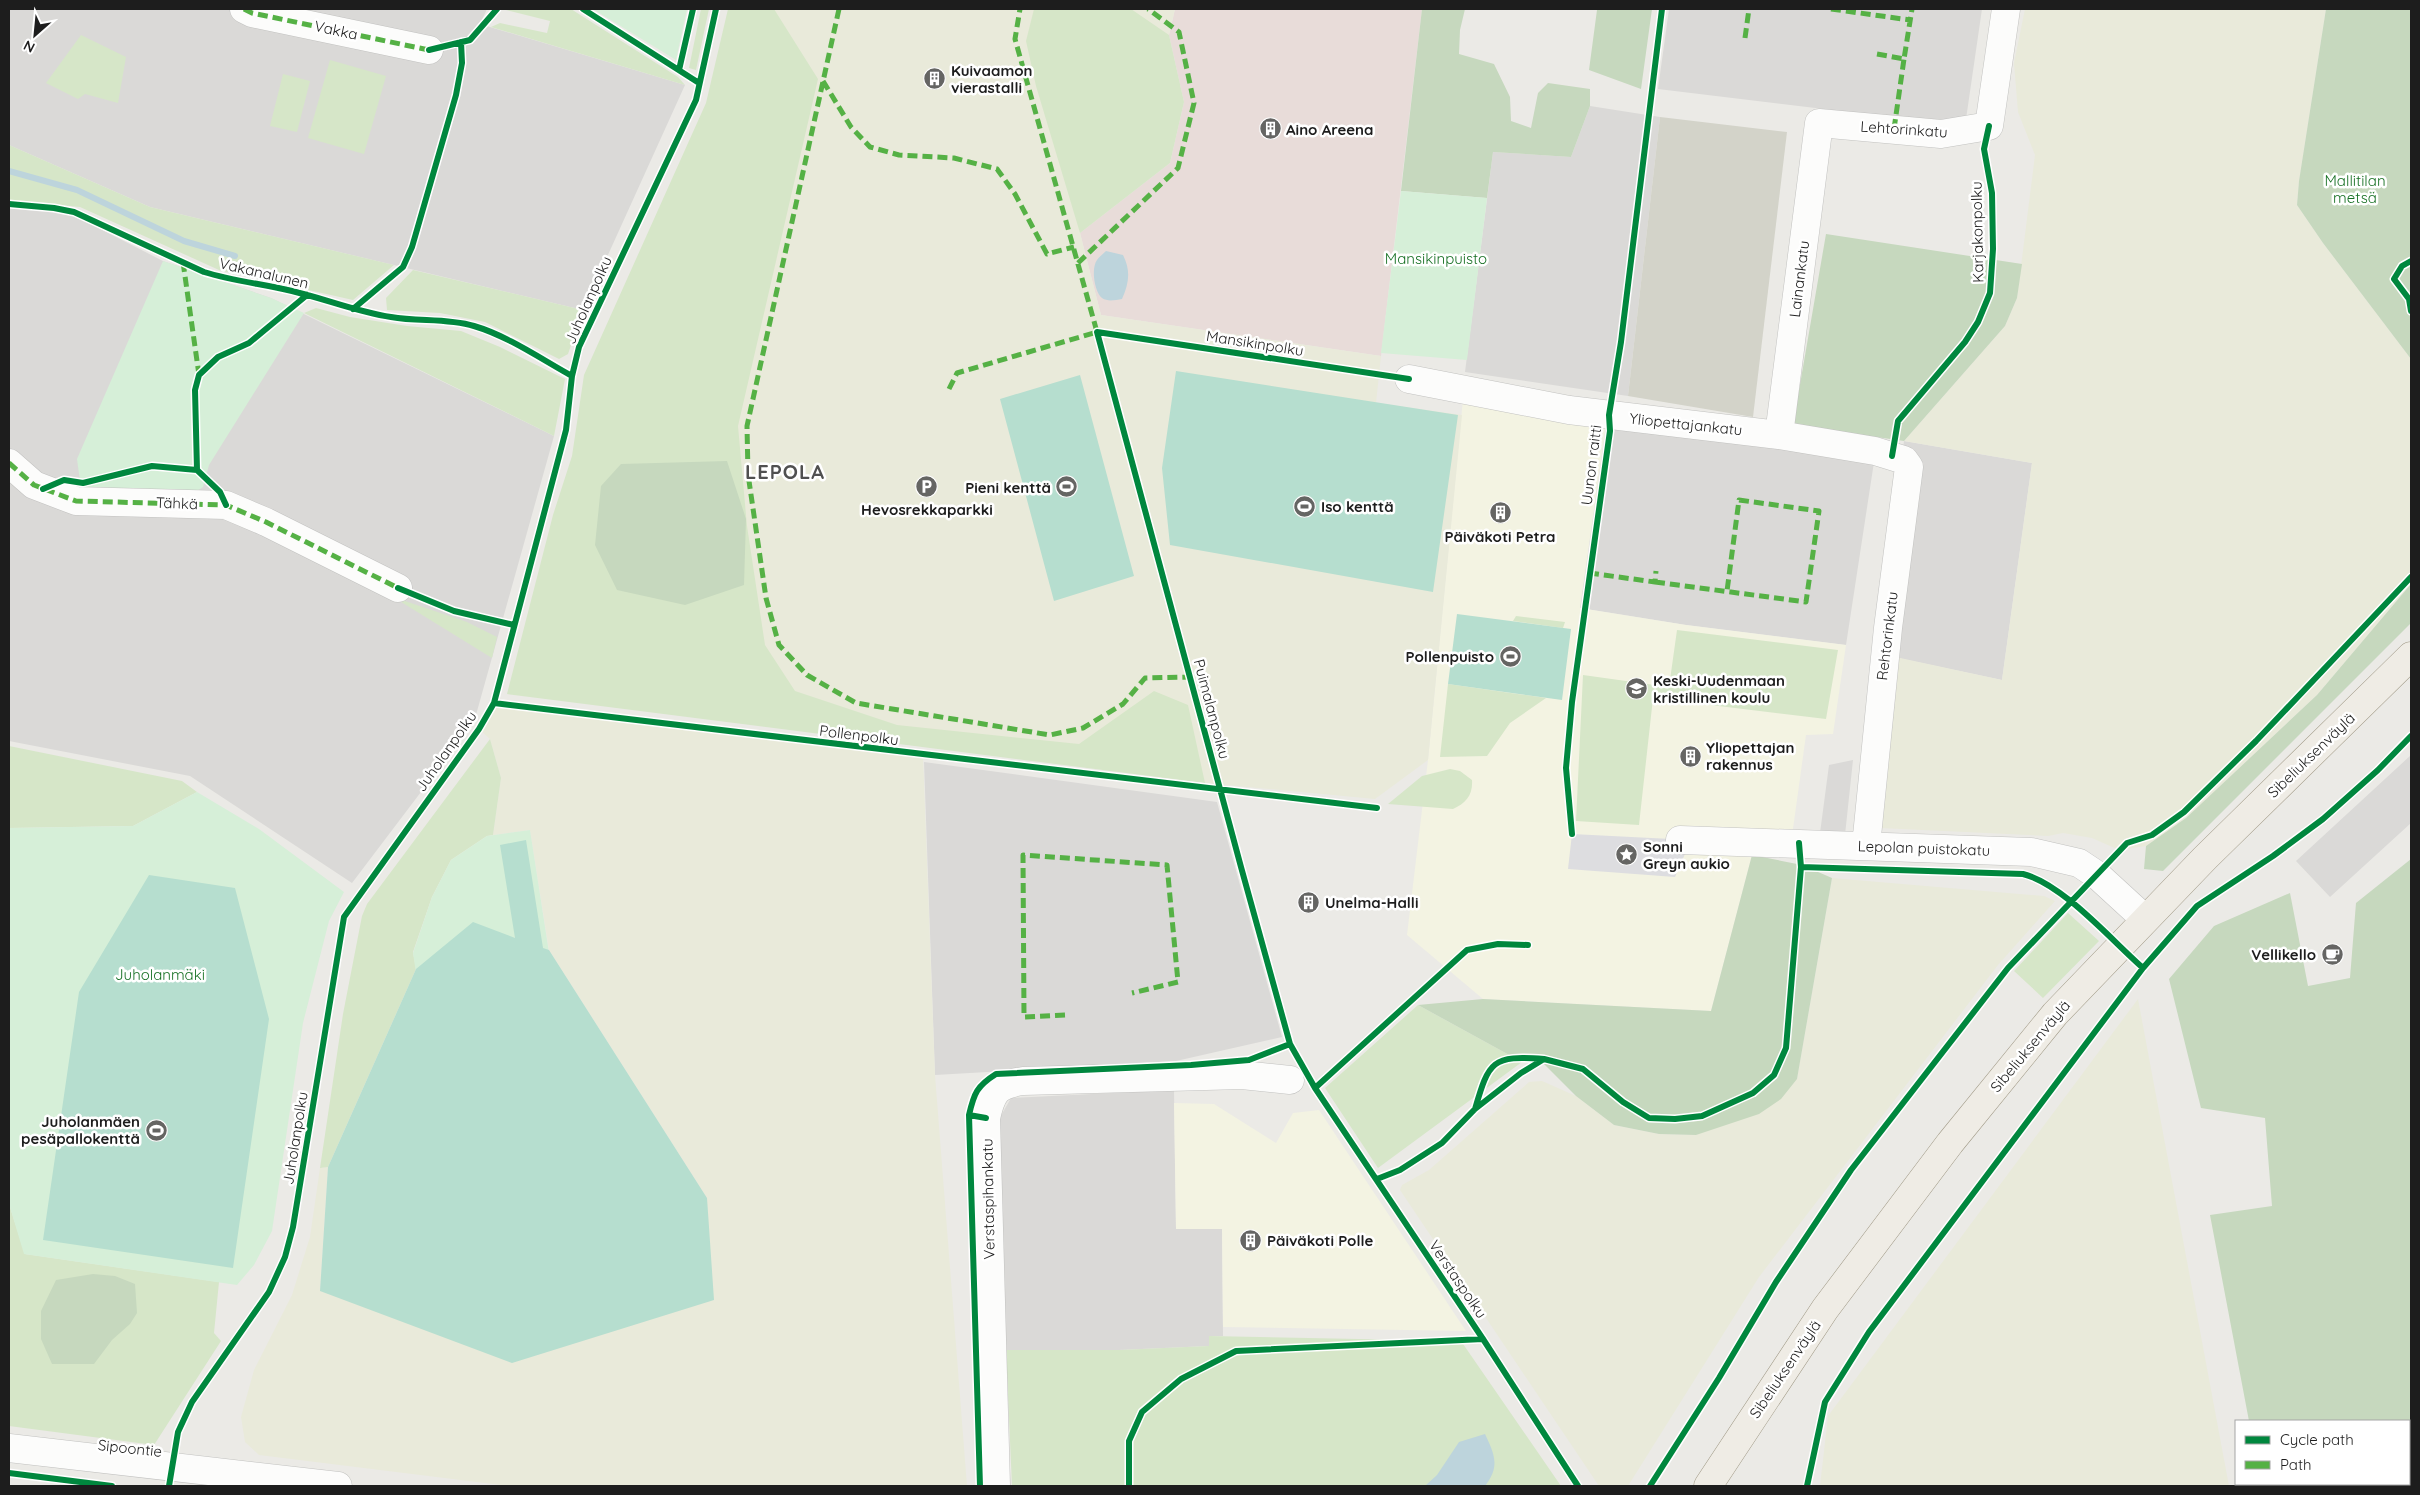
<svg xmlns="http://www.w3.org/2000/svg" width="2420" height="1495" font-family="Quicksand,sans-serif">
  <rect width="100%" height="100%" fill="#ebeae6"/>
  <path fill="#dad9d7" d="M9 9H487L480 24 685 85 583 310 150 207 9 145Z
    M1669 9H1982L1965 126 1658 89Z
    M1590 106 1660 117 1628 396 1465 372 1493 152 1571 157Z
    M9 207 55 210 73 215 163 261 271 298 554 436 474 722 352 883 190 776 9 741Z
    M1607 418 1874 462 1846 645 1686 625 1580 608Z
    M1904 441 2032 463 2002 680 1874 653Z
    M2411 755V823L2330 897 2296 861Z
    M1853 760 1845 835 1820 833 1829 765Z
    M924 762 1217 802 1282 1037 1176 1061 935 1075Z
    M1174 1090 1176 1229H1222L1223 1336H1209V1346L1119 1350H1006L998 1121 1011 1098Z"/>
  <path fill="#e8dcd9" d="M1175 9H1422L1381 356 1101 315 1080 233 1170 163 1184 102 1169 35Z"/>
  <path fill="#f3f3e2" d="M1463 399 1607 418 1580 608 1686 625 1846 645 1833 734 1806 735 1792 836 1752 855 1711 1011 1483 999 1407 935 1428 760Z
    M1174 1103 1214 1104 1276 1143 1293 1113 1319 1110 1466 1331 1223 1327 1222 1229H1176Z"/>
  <path fill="#d3d3c9" d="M1660 117 1787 132 1753 417 1628 396Z"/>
  <path fill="#e9eada" d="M739 9H1175L1169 35 1080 233 1101 315 1381 356 1376 403 1462 415 1428 760 1375 799 1205 783 762 724 698 699Z
    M2025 9H2326L2299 181 2297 205 2323 243 2411 359V584L2317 695 2186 818 2146 846 2119 850 2092 838 2063 833 2048 836 1880 828 1891 656 2002 680 2032 463 1904 441 2005 326 2017 298 2035 155 2018 112 2014 63Z
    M494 703 923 755 935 1075 967 1486H509L259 1455 245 1442 241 1417 254 1370 292 1295 310 1237 320 1168 328 1167 320 1291 707 1198 549 950 530 830 493 835 501 778 490 739 479 729Z
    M1832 878 2044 896 2055 901 1998 965 1759 1277 1628 1486H1599L1400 1190 1402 1185 1429 1170 1529 1082 1542 1081 1576 1096 1614 1125 1659 1134 1696 1135 1797 1079Z
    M2138 999 2229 1486H1820L1828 1416Z"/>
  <path fill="#d6e6c8" d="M502 9H571L678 77 685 85 491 27 500 23 547 33 550 21Z
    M701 9H709L696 70 689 68Z
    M728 9H774L818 79 738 426 747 526 765 645 795 691 897 725 1079 744 1154 691 1188 705 1205 783 507 694 553 515 572 456 584 375 706 103Z
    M1034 9H1131L1169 35 1184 102 1170 163 1080 233 1036 86 1026 41Z
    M81 35 126 57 118 103 85 94 78 99 46 83Z
    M330 60 386 76 364 154 308 138Z
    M283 74 310 81 297 132 270 126Z
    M9 145 150 207 394 265 353 300 219 270 80 207 9 200Z
    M413 270 583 310 568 354 559 359 485 322 440 313 387 310 386 298Z
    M316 308 350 317 407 326 461 331 500 347 565 379 554 436 304 313Z
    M393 597 467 622 497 637 492 658Z
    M1516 616 1565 622 1563 628 1513 621Z
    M1677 630 1838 650 1826 719 1653 698 1639 825 1576 821 1583 675 1669 687Z
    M1448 684 1546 698 1510 723 1487 756 1440 757Z
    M490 739 501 778 493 835 487 836 451 860 432 897 413 952 416 969 328 1167 320 1168 343 1014 362 916 367 904Z
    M9 746 182 781 197 792 133 826 9 828Z
    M1450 769 1460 771 1472 780C1473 795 1466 803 1453 809L1388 804 1422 776Z
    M2068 913 2099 941 2043 998 2014 971Z
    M1418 1005 1522 1062 1378 1168 1325 1088Z
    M9 1204 25 1254 219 1282 214 1333 221 1341 154 1445 9 1426Z
    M1209 1336 1461 1341 1561 1486H1012L1006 1350H1119L1209 1346Z"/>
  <path fill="#c6d8be" d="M1422 9H1465L1460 30 1459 54 1494 64 1510 97 1511 121 1531 128 1538 93 1548 83 1590 89V106L1571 157 1493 152 1487 198 1401 191Z
    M1591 9H1652L1641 89 1589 70 1597 10Z
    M2326 9H2411V359L2323 243 2297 205 2299 181Z
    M1826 234 2022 264 2017 298 2005 326 1904 441 1793 425Z
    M727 461 746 519 744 585 685 605 617 590 595 545 601 486 621 464Z
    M2411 584V623L2163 871 2144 869 2146 846 2186 818 2317 695Z
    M1752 855 1802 865 1832 878 1797 1079 1781 1099 1759 1114 1696 1135 1659 1134 1614 1125 1576 1096 1541 1061 1522 1062 1418 1005 1483 999 1711 1011Z
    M2411 859V1484L2408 1486H2261L2260 1484H2409V1421H2249L2210 1215 2272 1206 2265 1118 2201 1108 2169 979 2214 926 2290 893 2308 986 2350 978 2356 903Z
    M93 1274 115 1276 135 1284 137 1313 130 1324 112 1340 94 1364H52L41 1339V1311L56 1280Z"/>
  <path fill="#d6efd8" d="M593 9H687L676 60Z
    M1401 191 1487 198 1467 360 1381 353Z
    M163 261 271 298 304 313 209 465 203 487 194 493 89 488 80 481 77 459Z
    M197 792 259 829 344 892 329 921 303 1023 272 1231 254 1265 237 1285 24 1254 9 1204V828L133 826Z
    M530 830 559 1017 426 1038 413 953 432 897 451 860 487 836Z"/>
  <path fill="#b6decf" d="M1176 371 1458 415 1433 592 1170 545 1162 468Z
    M1080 375 1134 576 1054 601 1000 399Z
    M1457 614 1571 629 1562 700 1448 684Z
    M526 840 543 948 549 950 707 1198 714 1300 512 1363 320 1291 328 1167 416 969 473 922 515 938 500 845Z
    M149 875 235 888 269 1019 233 1268 43 1240 79 992Z"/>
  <path fill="#dddde0" d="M1572 834 1691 840 1675 877 1568 869Z"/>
  <path fill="#bdd4dc" d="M1106 251 1123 255C1131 271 1129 283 1122 299 1115 300 1108 302 1102 298 1094 291 1091 268 1097 260 1099 257 1103 254 1106 251Z
    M1485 1434C1495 1455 1500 1467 1485 1486H1425L1437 1475 1459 1442Z"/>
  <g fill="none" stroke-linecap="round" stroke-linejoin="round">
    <path stroke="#bdd4dc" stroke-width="6" d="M9 171 77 190 184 241 235 256"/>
    <defs>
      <path id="minor" d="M244 9 252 13 429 50
        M1409 379 1569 410 1779 435 1875 451 1904 460 1909 467 1888 628 1866 846
        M1779 435 1819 123 1941 134 1989 126 2006 9
        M9 463 34 485 76 501 226 505 266 522 398 588
        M1680 840 2031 852 2079 863 2097 875 2145 919
        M9 1448 338 1486
        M996 1486 986 1118C992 1092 996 1085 1023 1081L1242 1075 1290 1080"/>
      <path id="major" d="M1708 1486 1825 1309 1950 1143 2055 1014 2205 858 2411 656"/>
    </defs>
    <use href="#minor" stroke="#c2c2c0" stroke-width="29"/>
    <use href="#major" stroke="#9f9885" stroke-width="29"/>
    <use href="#minor" stroke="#fcfcfb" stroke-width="28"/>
    <use href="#major" stroke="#efece5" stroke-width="28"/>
    <path stroke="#55b145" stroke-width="5" stroke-dasharray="10 5" stroke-linecap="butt" d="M244 9 252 13 429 50
      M839 9 747 426 748 474 766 598 779 645 807 675 856 703 1050 735 1083 728 1123 704 1145 678 1191 677
      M1831 9 1910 20
      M1745 38 1749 9
      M1877 54 1904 59 1912 9
      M823 81 851 127 870 147 899 155 954 158 997 169 1015 194 1047 254 1074 247
      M1894 129 1904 59
      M183 262 199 375
      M1078 263 1178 168 1194 103 1179 32 1148 9
      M949 389 957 373 1097 332 1015 39 1020 9
      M9 463 34 485 76 501 226 505 266 522 398 588
      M1589 573 1655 582 1656 571
      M1655 582 1806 602 1819 511 1739 500 1727 591
      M1065 1015 1024 1017 1023 855 1167 865 1178 982 1132 993"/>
    <defs>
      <path id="cycleway" d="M583 9 699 83
        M429 50 470 40 497 9
        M679 70 693 9
        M9 204 54 208 74 212 204 272C233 281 263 284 292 291 326 299 357 312 391 317 419 322 446 318 474 326 508 336 541 359 572 376
        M2411 261 2402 266 2394 279 2409 299 2411 311
        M353 309 403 267 412 247 456 95 462 63 461 42
        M1409 379 1097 332 1241 867 1290 1044 1315 1088 1483 1339 1578 1486
        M1892 456 1898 421 1965 342 1978 322 1990 293 1993 249 1992 193 1984 149 1989 126
        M43 489 64 480 83 483 152 466 197 470
        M226 505 220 492 197 470 195 390 199 375 218 357 249 343 307 295
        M398 588 454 611 514 625
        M494 703 1377 808
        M1572 834 1566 768 1572 702 1610 431 1609 415 1621 342 1662 9
        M1801 867 2023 874C2063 884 2111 940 2143 968
        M1315 1088 1467 950 1498 944 1528 945
        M1475 1109C1489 1061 1492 1055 1544 1059
        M969 1115C974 1093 977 1086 996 1074L1191 1065 1249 1060 1290 1044
        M1377 1179 1400 1170 1442 1143 1475 1109 1521 1073 1544 1059 1583 1069 1623 1102 1649 1118 1675 1119 1702 1116 1753 1093 1774 1075 1786 1048 1801 867 1799 843
        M9 1473 112 1486
        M169 1486 178 1432 192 1402 269 1292 285 1257 293 1227 344 917 479 729 494 703 566 430 572 376 579 347 696 100 716 9
        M980 1486 969 1115 986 1118
        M1129 1486V1441L1142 1412 1181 1379 1236 1351 1483 1339
        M1650 1486 1719 1378 1776 1282 1851 1170 2008 968 2127 843 2152 835 2184 812 2256 741 2411 577
        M1807 1486 1825 1402 1869 1332 2143 968 2197 906 2273 856 2323 819 2378 770 2411 736"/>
    </defs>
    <use href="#cycleway" stroke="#fff" stroke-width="9"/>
    <use href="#cycleway" stroke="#00873e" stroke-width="6"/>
  </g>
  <defs>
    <symbol id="building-disc" viewBox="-11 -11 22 22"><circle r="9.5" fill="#656563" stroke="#fff"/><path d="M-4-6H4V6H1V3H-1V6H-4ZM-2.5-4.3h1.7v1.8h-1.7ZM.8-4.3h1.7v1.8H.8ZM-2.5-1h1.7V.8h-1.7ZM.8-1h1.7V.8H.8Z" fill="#fff"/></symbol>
    <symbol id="parking-disc" viewBox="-11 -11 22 22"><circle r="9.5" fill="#656563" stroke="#fff"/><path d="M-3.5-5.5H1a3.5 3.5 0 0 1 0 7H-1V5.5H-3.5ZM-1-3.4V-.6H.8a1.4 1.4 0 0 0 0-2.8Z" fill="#fff"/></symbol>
    <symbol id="stadium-disc" viewBox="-11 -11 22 22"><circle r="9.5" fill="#656563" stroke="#fff"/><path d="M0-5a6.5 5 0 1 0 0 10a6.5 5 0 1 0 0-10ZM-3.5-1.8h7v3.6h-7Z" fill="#fff"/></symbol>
    <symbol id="school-disc" viewBox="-11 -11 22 22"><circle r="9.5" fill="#656563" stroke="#fff"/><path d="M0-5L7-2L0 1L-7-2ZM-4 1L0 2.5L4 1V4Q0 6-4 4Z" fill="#fff"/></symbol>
    <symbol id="sight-disc" viewBox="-11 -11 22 22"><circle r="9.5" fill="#656563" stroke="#fff"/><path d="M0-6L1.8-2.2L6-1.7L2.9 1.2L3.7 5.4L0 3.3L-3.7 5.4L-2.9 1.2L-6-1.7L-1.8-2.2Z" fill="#fff"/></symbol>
    <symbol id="cafe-disc" viewBox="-11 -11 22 22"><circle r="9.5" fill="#656563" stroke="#fff"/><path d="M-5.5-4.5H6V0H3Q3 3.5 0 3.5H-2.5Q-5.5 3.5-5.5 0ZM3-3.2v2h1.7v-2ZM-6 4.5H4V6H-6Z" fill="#fff"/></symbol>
  </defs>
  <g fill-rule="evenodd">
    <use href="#building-disc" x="922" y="66" width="25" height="25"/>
    <use href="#building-disc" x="1258" y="116" width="25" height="25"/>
    <use href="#parking-disc" x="914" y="474" width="25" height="25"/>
    <use href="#stadium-disc" x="1054" y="474" width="25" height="25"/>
    <use href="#stadium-disc" x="1292" y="494" width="25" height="25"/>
    <use href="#building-disc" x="1488" y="500" width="25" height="25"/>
    <use href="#stadium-disc" x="1498" y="644" width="25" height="25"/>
    <use href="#school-disc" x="1624" y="676" width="25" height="25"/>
    <use href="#building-disc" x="1678" y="744" width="25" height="25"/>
    <use href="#sight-disc" x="1614" y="842" width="25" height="25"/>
    <use href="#building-disc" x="1296" y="890" width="25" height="25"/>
    <use href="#cafe-disc" x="2320" y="942" width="25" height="25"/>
    <use href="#stadium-disc" x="144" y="1118" width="25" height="25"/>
    <use href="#building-disc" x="1238" y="1228" width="25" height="25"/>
  </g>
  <g text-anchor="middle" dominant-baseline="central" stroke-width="5" stroke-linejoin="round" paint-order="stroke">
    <g font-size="15" fill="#1d1d1d" stroke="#fff">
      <text transform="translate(336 30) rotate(12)">Vakka</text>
      <text transform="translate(1904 129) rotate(4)">Lehtorinkatu</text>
      <text transform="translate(1977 232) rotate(-91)">Karjakonpolku</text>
      <text transform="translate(264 273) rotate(13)">Vakanalunen</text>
      <text transform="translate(1799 279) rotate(-83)">Lainankatu</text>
      <text transform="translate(588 300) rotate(-66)">Juholanpolku</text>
      <text transform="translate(1255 343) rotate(9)">Mansikinpolku</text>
      <text transform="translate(1686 424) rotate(6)">Yliopettajankatu</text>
      <text transform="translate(1591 465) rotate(-83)">Uunon raitti</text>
      <text transform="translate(177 503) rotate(2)">Tähkä</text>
      <text transform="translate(1887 636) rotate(-83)">Rehtorinkatu</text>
      <text transform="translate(1212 709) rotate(75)">Puimalanpolku</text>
      <text transform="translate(859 735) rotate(7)">Pollenpolku</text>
      <text transform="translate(446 751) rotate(-55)">Juholanpolku</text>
      <text transform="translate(2311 755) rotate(-44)">Sibeliuksenväylä</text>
      <text transform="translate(1924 848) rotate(2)">Lepolan puistokatu</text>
      <text transform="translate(2030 1046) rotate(-50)">Sibeliuksenväylä</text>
      <text transform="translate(295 1138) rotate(-81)">Juholanpolku</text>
      <text transform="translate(988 1199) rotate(-91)">Verstaspihankatu</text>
      <text transform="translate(1458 1279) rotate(56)">Verstaspolku</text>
      <text transform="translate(1785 1369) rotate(-56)">Sibeliuksenväylä</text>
      <text transform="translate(130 1448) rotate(6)">Sipoontie</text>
    </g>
    <g font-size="15" font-weight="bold" fill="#1d1d1d" stroke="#fff" text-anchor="start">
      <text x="951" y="70">Kuivaamon<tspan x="951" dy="17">vierastalli</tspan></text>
      <text x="1286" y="129">Aino Areena</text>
      <text x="1051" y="487" text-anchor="end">Pieni kenttä</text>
      <text x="1321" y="506">Iso kenttä</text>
      <text x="927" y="509" text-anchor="middle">Hevosrekkaparkki</text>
      <text x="1500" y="536" text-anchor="middle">Päiväkoti Petra</text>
      <text x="1494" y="656" text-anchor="end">Pollenpuisto</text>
      <text x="1653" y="680">Keski-Uudenmaan<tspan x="1653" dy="17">kristillinen koulu</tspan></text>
      <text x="1706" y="747">Yliopettajan<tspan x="1706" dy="17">rakennus</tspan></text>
      <text x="1643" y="846">Sonni<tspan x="1643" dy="17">Greyn aukio</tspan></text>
      <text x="1325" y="902">Unelma-Halli</text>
      <text x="2316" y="954" text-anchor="end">Vellikello</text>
      <text x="140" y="1121" text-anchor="end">Juholanmäen<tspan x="140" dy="17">pesäpallokenttä</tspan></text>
      <text x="1267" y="1240">Päiväkoti Polle</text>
    </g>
    <g font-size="15" fill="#167023" stroke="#fff">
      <text x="2355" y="180">Mallitilan<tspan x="2355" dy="17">metsä</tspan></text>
      <text x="1436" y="258">Mansikinpuisto</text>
      <text x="160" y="974">Juholanmäki</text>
    </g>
    <g font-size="20" font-weight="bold" letter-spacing="1" fill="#505050" stroke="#fff">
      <text x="785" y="471">LEPOLA</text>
    </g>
  </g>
  <rect width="2420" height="1495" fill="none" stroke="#1d1d1d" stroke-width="20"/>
  <rect x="2235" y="1420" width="175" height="65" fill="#ffffff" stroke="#a5a5a5"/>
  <rect x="2245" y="1436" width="25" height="8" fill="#00873e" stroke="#a5a5a5"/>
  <text x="2280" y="1445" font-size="15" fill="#1d1d1d">Cycle path</text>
  <rect x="2245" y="1461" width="25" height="8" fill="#55b145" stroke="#a5a5a5"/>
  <text x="2280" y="1470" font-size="15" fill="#1d1d1d">Path</text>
  <g transform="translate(35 35) rotate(207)" stroke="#ffffff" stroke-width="4" paint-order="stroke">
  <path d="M0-4L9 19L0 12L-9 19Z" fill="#1d1d1d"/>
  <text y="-8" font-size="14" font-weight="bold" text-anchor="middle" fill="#1d1d1d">N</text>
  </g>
</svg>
